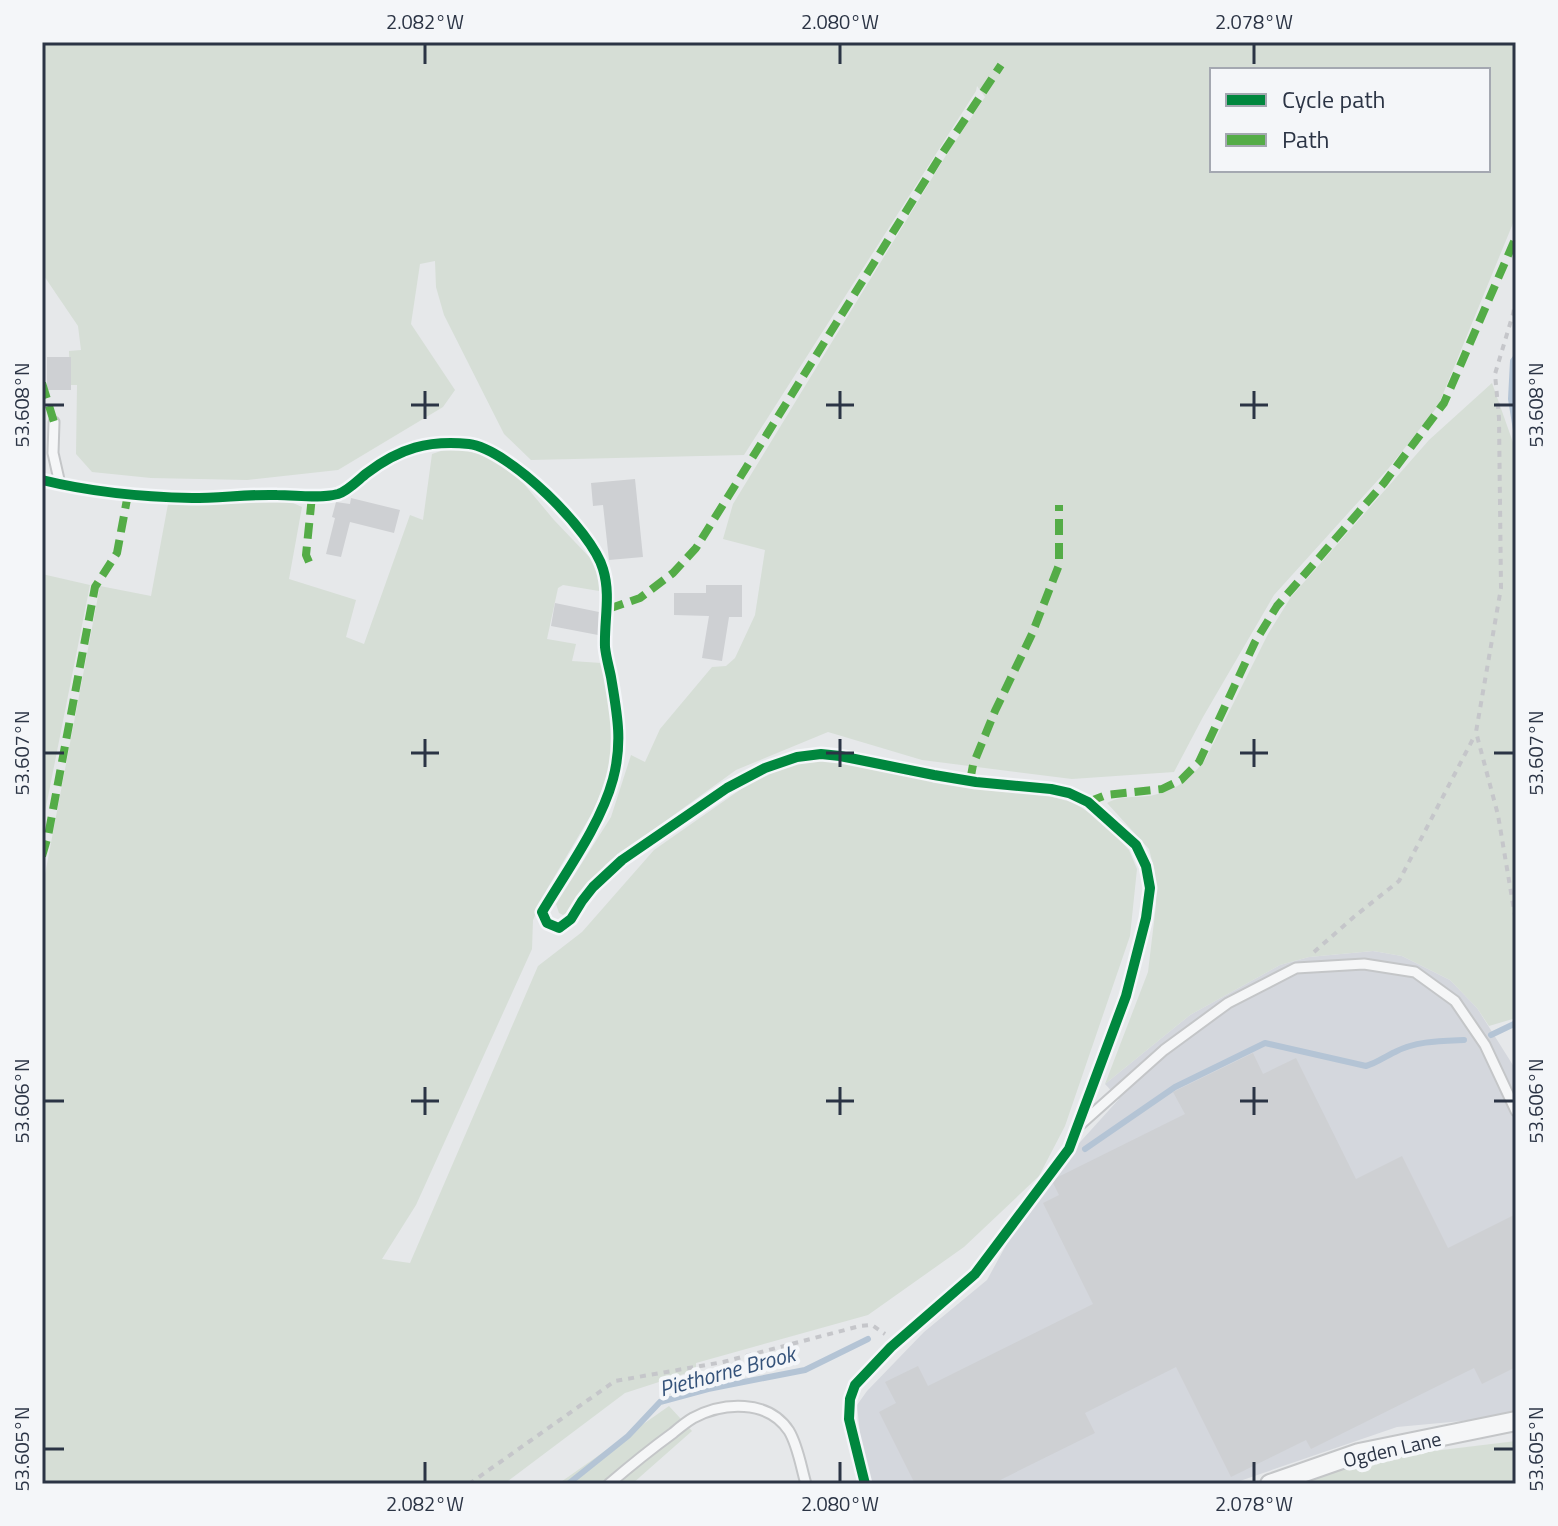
<svg xmlns="http://www.w3.org/2000/svg" width="1558" height="1526" font-family="'Titillium Web',sans-serif">
  <rect width="100%" height="100%" fill="#e6e8ea"/>
  <path fill="#d4d7dd" d="M1373 951 1402 956 1450 980 1477 1008 1516 1070V1416L1397 1427 1231 1484H871L862 1454 857 1405 867 1391 924 1332 987 1280 1016 1227 1072 1151 1119 1099 1105 1084 1190 1015 1280 965 1309 957Z"/>
  <path fill="#d6ded6" fill-rule="evenodd" d="M42 42H1516V216L1438 406 1388 469 1274 595 1203 717 1174 772 1072 779 922 760 828 732 736 770 606 864 569 911 563 915 559 913 556 904 611 817 631 755 645 762 660 729 712 667 726 666 735 658 755 615 765 550 723 539 733 504 948 152 985 97 977 86 976 91 744 455 531 460 504 434 444 315 436 287 435 261 420 264 411 324 455 390 443 407 338 470 247 480 151 478 92 472 76 454 77 385H70L69 351 81 350 78 326 42 273ZM1212 70H1488V170H1212Z
    M1492 383 1516 451V1018L1489 1026 1477 1008 1450 980 1402 956 1373 951 1309 957 1280 965 1190 1015 1105 1084 1148 972 1156 905 1155 873 1149 849 1107 803C1123 794 1141 799 1158 794 1179 789 1192 776 1205 760L1268 634 1291 597 1429 440Z
    M453 447 496 458 514 472 554 520 595 563 600 578 599 591 563 585 558 588 547 639 576 644 572 661 601 663 615 736 610 769 594 810 547 889 533 920 532 949 416 1205 382 1259 410 1263 538 966 582 932 654 850 757 778 803 762 840 760 947 784 1034 792 1075 803 1104 823 1129 850 1137 869 1130 936 1065 1126 1039 1176 964 1247 868 1315 696 1363V1370L625 1393 504 1484H42V890L100 586 151 596 168 504 291 502 302 507 289 579 356 600 346 637 364 644 410 515 423 520 432 454Z
    M42 574 90 585 42 827Z
    M669 1406 692 1431 632 1484H558Z
    M1516 1441V1484H1291L1347 1468 1417 1453Z"/>
  <g fill="none" stroke-linecap="round" stroke-linejoin="round">
    <path stroke="#b4c4d5" stroke-width="6" d="M1516 357 1513 361 1511 399 1516 430
      M1491 1035 1516 1023
      M1085 1149 1175 1087 1265 1043 1366 1066C1377 1063 1384 1057 1395 1052 1416 1041 1440 1041 1464 1040
      M568 1484 628 1436 660 1402 708 1389 805 1370 868 1339"/>
  </g>
  <path fill="#ced0d3" d="M47 357H71V390H47Z
    M635 479 643 557 609 560 603 505 593 506 591 483Z
    M351 498 400 510 394 533 350 522 341 557 326 554 335 518 332 517 336 502 350 504Z
    M706 585H742V617H729L722 661 702 658 709 616 674 615V593H706Z
    M555 603 599 612 598 635 551 626Z
    M1253 1053 1263 1074 1296 1058 1356 1179 1402 1156 1448 1248 1516 1214V1367L1482 1384 1474 1368 1311 1449 1306 1440 1231 1477 1176 1367 1085 1413 1095 1433 992 1484H915L879 1412 896 1403 885 1382 918 1366 928 1386 1093 1304 1043 1203 1059 1195 1053 1183 1056 1178 1185 1114 1173 1092Z"/>
  <g fill="none" stroke-linecap="round" stroke-linejoin="round">
    <defs>
      <path id="service" d="M54 422 53 453 60 484
        M42 480C91 492 142 497 192 498 221 498 249 494 277 495 297 495 319 499 338 494 348 491 359 479 367 473 400 448 428 440 469 444 509 449 592 531 603 569 611 595 604 620 605 647 606 657 609 667 611 677 617 713 623 742 613 779 601 824 566 872 542 912L547 923 559 928 571 919 582 901 593 887 622 860 727 788 765 768 797 757 821 754 840 756 934 775 976 782 1051 789 1069 793 1088 802 1136 845 1146 866 1150 888 1146 918 1126 996 1069 1149 975 1274 891 1347 855 1385 850 1399 849 1419 865 1484
        M1081 1124 1164 1050 1228 1003 1296 968 1364 964 1415 972 1455 1001 1485 1045 1516 1111
        M609 1484C630 1466 651 1449 673 1433 679 1428 686 1422 693 1418 723 1402 768 1399 789 1431 798 1446 801 1467 806 1484"/>
      <path id="minor" d="M1270 1484 1359 1453 1516 1421"/>
    </defs>
    <use href="#service" stroke="#c4c6c8" stroke-width="13"/>
    <use href="#minor" stroke="#c4c6c8" stroke-width="22"/>
    <path stroke="#c5c6ca" stroke-width="4" stroke-dasharray="6 6" stroke-linecap="butt" d="M1516 298 1513 314 1495 374 1499 418 1501 588 1476 732 1498 815 1516 922
      M1314 952 1355 916 1399 881 1475 735
      M469 1484 615 1381 723 1362 860 1326 872 1325 885 1334"/>
    <use href="#service" stroke="#f5f6f7" stroke-width="9"/>
    <use href="#minor" stroke="#f5f6f7" stroke-width="18"/>
    <path stroke="#54ac47" stroke-width="8" stroke-dasharray="16 8" stroke-linecap="butt" d="M42 383 54 422
      M309 562 306 555 312 496
      M608 609 640 598 673 573 696 548 938 160 1001 65
      M970 781 973 765 995 711 1032 634 1059 565V505
      M1088 802 1106 795 1162 789 1181 780 1199 762 1255 642 1277 606 1384 483 1444 403 1516 237
      M42 856 48 836 95 587 117 553 128 494"/>
    <defs>
      <path id="cycleway" d="M42 480C91 492 142 497 192 498 221 498 249 494 277 495 297 495 319 499 338 494 348 491 359 479 367 473 400 448 428 440 469 444 509 449 592 531 603 569 611 595 604 620 605 647 606 657 609 667 611 677 617 713 623 742 613 779 601 824 566 872 542 912L547 923 559 928 571 919 582 901 593 887 622 860 727 788 765 768 797 757 821 754 840 756 934 775 976 782 1051 789 1069 793 1088 802 1136 845 1146 866 1150 888 1146 918 1126 996 1069 1149 975 1274 891 1347 855 1385 850 1399 849 1419 865 1484"/>
    </defs>
    <use href="#cycleway" stroke="#f4f6f9" stroke-width="15"/>
    <use href="#cycleway" stroke="#00873e" stroke-width="10"/>
  </g>
  <path fill="none" stroke="#2b3445" stroke-width="3" d="M425 44V64M840 44V64M1254 44V64M425 391V419M840 391V419M1254 391V419M44 405H64M411 405H439M826 405H854M1240 405H1268M1494 405H1514M425 739V767M840 739V767M1254 739V767M44 753H64M411 753H439M826 753H854M1240 753H1268M1494 753H1514M425 1087V1115M840 1087V1115M1254 1087V1115M44 1101H64M411 1101H439M826 1101H854M1240 1101H1268M1494 1101H1514M44 1449H64M1494 1449H1514M425 1462V1482M840 1462V1482M1254 1462V1482"/>
  <g text-anchor="middle" dominant-baseline="central" stroke-width="8" stroke-linejoin="round" paint-order="stroke">
    <g font-size="20" fill="#2b3445" stroke="#f4f6f9">
      <text transform="translate(1392 1449) rotate(-13)">Ogden Lane</text>
    </g>
    <g font-size="22" font-style="italic" fill="#34527a" stroke="#f4f6f9">
      <text transform="translate(727 1371) rotate(-15)">Piethorne Brook</text>
    </g>
  </g>
  <rect width="1558" height="1526" fill="none" stroke="#f4f6f9" stroke-width="88"/>
  <rect x="1210" y="68" width="280" height="104" fill="#f4f6f9" stroke="#a4a8b1" stroke-width="2"/>
  <rect x="1226" y="94" width="40" height="12" fill="#00873e" stroke="#a4a8b1" stroke-width="2"/>
  <text x="1282" y="108" font-size="24" fill="#2b3445">Cycle path</text>
  <rect x="1226" y="134" width="40" height="12" fill="#54ac47" stroke="#a4a8b1" stroke-width="2"/>
  <text x="1282" y="148" font-size="24" fill="#2b3445">Path</text>
  <rect x="44" y="44" width="1470" height="1438" fill="none" stroke="#2b3445" stroke-width="3"/>
  <g font-size="20" text-anchor="middle" fill="#2b3445">
    <text x="425" y="29">2.082°W</text>
    <text x="840" y="29">2.080°W</text>
    <text x="1254" y="29">2.078°W</text>
    <text transform="translate(22 405) rotate(-90)" y="7">53.608°N</text>
    <text transform="translate(1536 405) rotate(-90)" y="7">53.608°N</text>
    <text transform="translate(22 753) rotate(-90)" y="7">53.607°N</text>
    <text transform="translate(1536 753) rotate(-90)" y="7">53.607°N</text>
    <text transform="translate(22 1101) rotate(-90)" y="7">53.606°N</text>
    <text transform="translate(1536 1101) rotate(-90)" y="7">53.606°N</text>
    <text transform="translate(22 1449) rotate(-90)" y="7">53.605°N</text>
    <text transform="translate(1536 1449) rotate(-90)" y="7">53.605°N</text>
    <text x="425" y="1511">2.082°W</text>
    <text x="840" y="1511">2.080°W</text>
    <text x="1254" y="1511">2.078°W</text>
  </g>
</svg>
